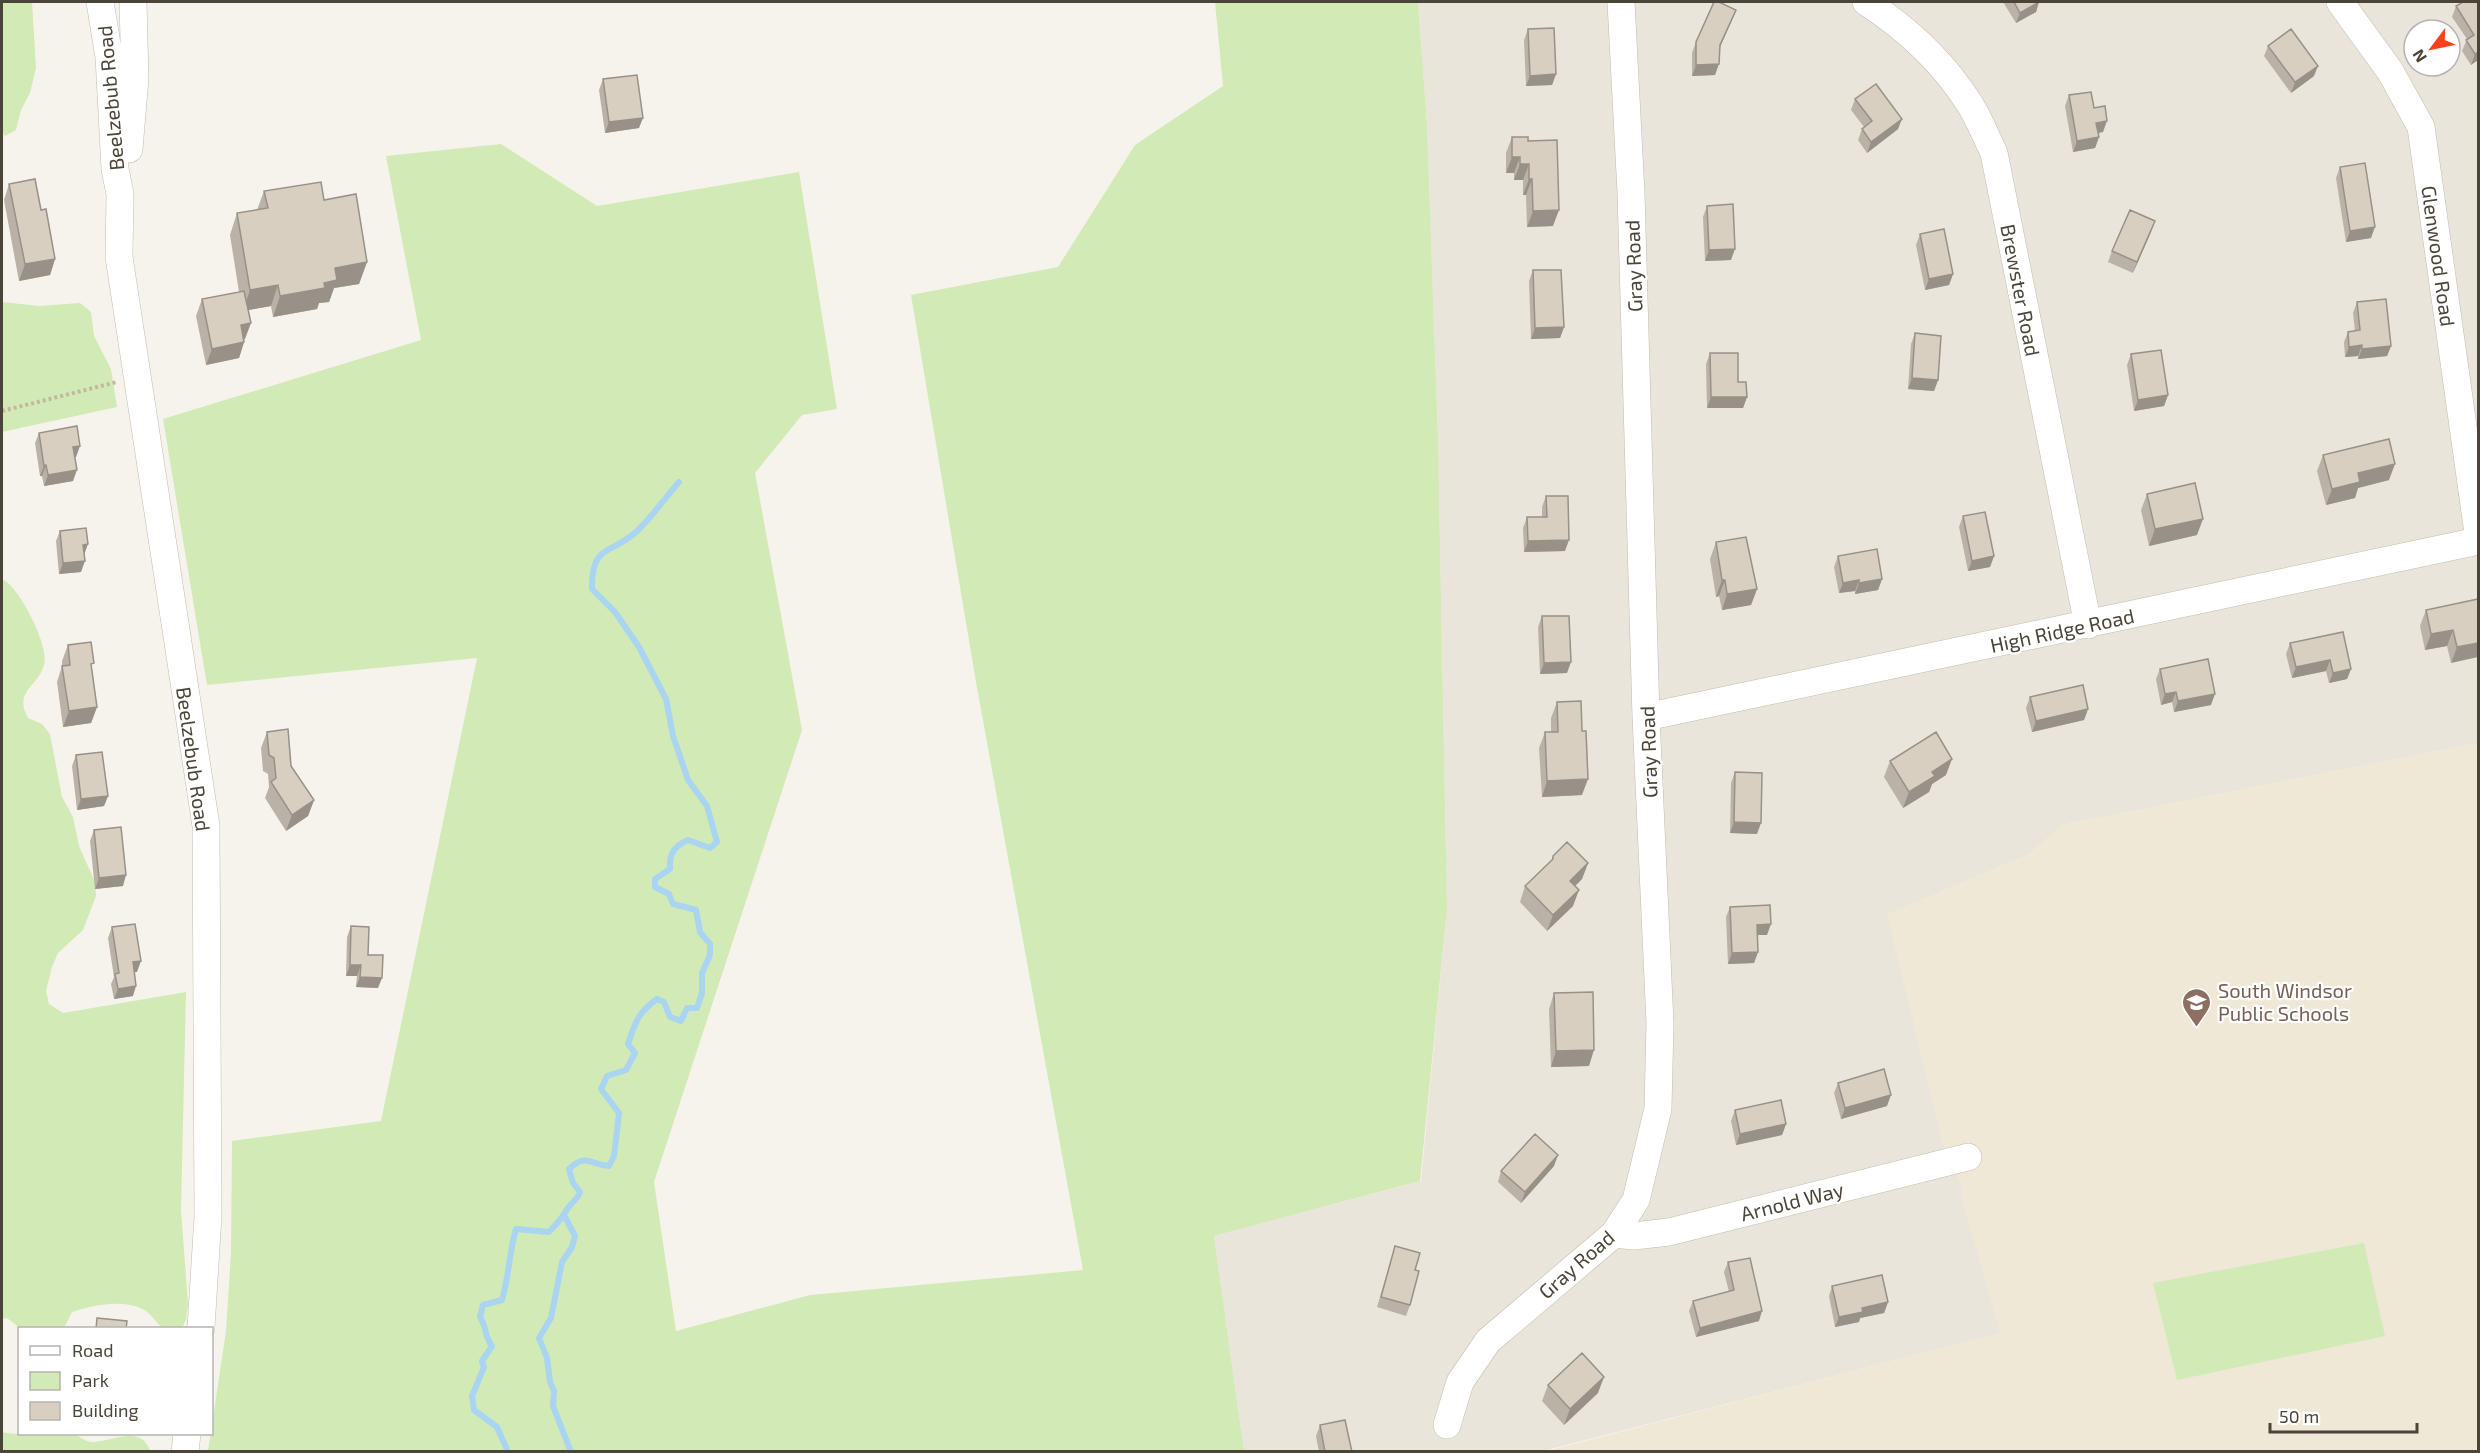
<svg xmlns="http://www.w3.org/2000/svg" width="2480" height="1453" font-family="'Exo 2',sans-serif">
  <rect width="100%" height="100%" fill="#f6f3ec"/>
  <path fill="#eae5da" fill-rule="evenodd" d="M1418 2H2478V743L2062 825 2030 854 1888 914 1942 1140 1961 1182V1195L2001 1333 1543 1451H1244L1214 1236 1421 1181 1447 909 1438 438 1427 124ZM2414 30H2450V66H2414Z"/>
  <path fill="#efe8d6" d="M2478 743V1451L1543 1452 2000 1333 1961 1195V1182L1942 1140 1887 914 2030 854 2062 825Z"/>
  <path fill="#d2eab5" d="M2 2H32L36 68 30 93 21 110 16 130 5 136 2 132Z
    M1215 2H1418L1427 124 1438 438 1447 909 1420 1181 1214 1236 1244 1451H208L226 1331 231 1254 232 1141 381 1121 477 658 207 685 163 419 421 340 386 156 501 144 597 206 799 172 837 409 802 415 755 473 802 730 654 1182 676 1331 810 1295 1083 1270 976 682 911 295 1058 267 1135 145 1223 86Z
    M2 302 39 306 80 303 91 312 94 336 111 369 117 407 2 432Z
    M4 580C20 589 50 647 44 665 38 687 13 691 28 718L42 724 50 734 62 797 73 817 79 846 95 882 96 896 83 930 58 953 52 967 46 991 49 1004 63 1013 186 992 181 1210 188 1304 186 1320 182 1328H162C157 1323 152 1316 146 1311 127 1298 93 1305 72 1312L64 1328H20L7 1318 2 1319V581Z
    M2364 1243 2385 1336 2177 1380 2153 1283Z
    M2 1432C24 1437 48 1430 72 1434 80 1435 84 1442 93 1442 112 1442 141 1424 150 1451H2Z"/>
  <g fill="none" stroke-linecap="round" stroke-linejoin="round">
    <path stroke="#a9d4f2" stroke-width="6" d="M565 1217 575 1236 572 1247 562 1262 551 1318 539 1338 547 1358 550 1382 554 1391 553 1406 571 1452
      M508 1452 497 1427 474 1410 472 1396 484 1367 482 1361 492 1346C484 1337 487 1327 480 1317L483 1305 502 1300C509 1276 509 1253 516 1229L549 1232C557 1224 562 1218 568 1208 572 1202 578 1199 580 1192L573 1183 569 1169C586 1153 589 1164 609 1166L614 1156 619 1113 601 1089 607 1076 626 1070 635 1053 628 1044C636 1021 637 1014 657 999L664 1002 670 1017 681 1021 687 1008H697L702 993V973L710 955V944L700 932 696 910 673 904 669 894 655 887V879L670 869C669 854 674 846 688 840L710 848 717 842 707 806 688 780 673 736 666 699 639 647 615 612 592 589C591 543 612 555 637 531 652 517 665 498 679 482"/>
    <defs>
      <path id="minor" d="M100 2 109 57 115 169 120 194 119 257 206 826 208 1216 201 1328
        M1866 2C1906 28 1943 62 1969 103 1979 118 1986 137 1994 153L2088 625
        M2340 2 2390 71 2421 127 2478 533
        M129 149 135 78 133 2
        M1646 717 2478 541
        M1614 1234 1634 1236 1669 1232 1968 1157
        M1447 1425 1460 1382 1488 1341 1614 1234 1636 1200 1658 1109 1660 1023 1646 717 1631 193 1621 2
        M185 1452 187 1434"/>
    </defs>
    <use href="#minor" stroke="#c2bbae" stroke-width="28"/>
    <path stroke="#c4b79f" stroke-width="4" stroke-dasharray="3 3" stroke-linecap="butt" d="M2 411 117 382"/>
    <use href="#minor" stroke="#fff" stroke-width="27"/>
  </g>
  <path fill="#bab2a6" d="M2003 2H2039L2036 12 2016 23Z
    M2478 2V60L2471 65 2462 51 2467 39 2452 17 2456 6Z
    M1736 10 1720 47 1715 75 1692 76V53L1696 42Z
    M1528 29 1556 74 1552 85 1526 86 1524 40Z
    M2268 46 2314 76 2291 93 2264 56Z
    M603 79 639 128 605 133 599 90Z
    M2069 95 2094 108 2103 132 2098 133 2099 137 2095 148 2073 152 2065 106Z
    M1855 99 1898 129 1867 153 1858 140 1862 129 1864 127 1851 110Z
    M1512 137 1528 141 1553 226 1527 227 1526 195H1523V180H1514V173H1506V153Z
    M2340 167 2371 238 2346 242 2336 178Z
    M9 184 41 210 55 259 50 275 19 281 4 200Z
    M264 191 324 200 367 262 359 284 334 288 329 302 319 303 317 309 273 317 271 306 248 310 245 339H244V342L239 358 206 365 196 316 202 299 239 292 230 235 237 213 257 210Z
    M1707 206 1731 260 1705 261 1703 217Z
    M2151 232 2133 273 2108 262 2112 251Z
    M1920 234 1953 274 1949 285 1925 290 1916 245Z
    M1533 270 1564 327 1560 338 1531 339 1529 281Z
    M2357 302 2391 346 2387 356 2358 359V356L2345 357 2344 342 2348 332 2355 331 2353 313Z
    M1915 333 1938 380 1934 391 1908 389 1911 344Z
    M1710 353 1738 382 1747 397 1743 408H1707L1706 364Z
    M2131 354 2168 395 2164 406 2134 411 2127 365Z
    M39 433 76 457H75L73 481 44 486 42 476H40L35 443Z
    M2323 455 2389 480 2358 488 2355 498 2326 505 2317 471Z
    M2147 494 2197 535 2149 546 2141 510Z
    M1546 496 1565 551 1524 552 1523 528 1527 517H1542V507Z
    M1963 516 1994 556 1990 567 1968 571 1959 527Z
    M60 531 84 555 81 572 59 574 56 541Z
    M1716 542 1757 589 1751 605 1722 610 1719 596 1716 597 1710 559Z
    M1838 556 1882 579 1878 590 1855 594V591L1839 593 1834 567Z
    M2478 599 2451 663 2447 646 2425 650 2420 626 2426 610Z
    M1542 616 1567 673 1540 674 1538 627Z
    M2290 643 2351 669 2347 679 2329 683 2326 671 2292 678 2286 654Z
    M68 645 92 669 97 707 91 723 63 727 57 682 62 666V661Z
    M2160 669 2211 705 2174 712 2172 702 2161 705 2156 679Z
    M2030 697 2088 709 2084 720 2032 732 2026 708Z
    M1557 702 1582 795 1542 797 1539 748 1545 732H1551V718Z
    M267 732 314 800 308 816 286 831 265 798 269 787 268 774 263 771 261 748Z
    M76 755 108 796 104 806 77 810 72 766Z
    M1890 761 1946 775 1932 784 1929 792 1903 808 1884 777Z
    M1735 772 1757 834 1730 833 1731 783Z
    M94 830 123 886 95 889 90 841Z
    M1553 856 1588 863 1582 879 1575 886 1573 906 1547 931 1520 902 1525 886 1551 862Z
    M1730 907 1767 935H1758V952L1754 963 1728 964 1726 917Z
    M351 926 368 955 378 988 356 987 357 976H346L347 937Z
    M112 927 137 972H134L133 996 114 999 111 984 114 977 108 938Z
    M1554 993 1589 1066 1551 1067 1549 1009Z
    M1838 1083 1887 1106 1841 1119 1834 1093Z
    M1735 1110 1786 1124 1782 1135 1736 1145 1731 1121Z
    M1554 1166 1521 1203 1498 1182 1501 1171Z
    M1395 1246 1415 1270 1410 1305 1406 1316 1377 1307Z
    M1728 1262 1759 1321 1696 1337 1689 1311 1693 1301 1729 1292 1724 1272Z
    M1832 1286 1888 1302 1884 1313 1860 1318 1859 1322 1835 1327 1829 1296Z
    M1548 1385 1598 1393 1564 1425 1542 1401Z
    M1320 1425 1352 1452H1319L1316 1436Z"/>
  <path fill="#979187" d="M2039 2 2036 12 2016 23 2020 13Z
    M1736 10 1732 20 1716 56 1720 45Z
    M2478 52V60L2471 65 2475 54Z
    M1719 64 1715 75 1692 76 1696 65Z
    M2318 66 2314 76 2291 93 2295 82Z
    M1556 74 1552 85 1526 86 1530 76Z
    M643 118 639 128 605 133 609 122Z
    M1902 119 1898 129 1867 153 1871 142Z
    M2107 121 2103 132 2092 134 2096 123Z
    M2099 137 2095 148 2073 152 2077 141Z
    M1512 157H1520L1514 173H1506Z
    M1520 164H1529L1523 180H1514Z
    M1529 179H1532L1526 195H1523Z
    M1559 210 1553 226 1527 227 1533 211Z
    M2155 221 2151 232 2133 273 2137 262Z
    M2375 227 2371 238 2346 242 2350 231Z
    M1735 249 1731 260 1705 261 1709 250Z
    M55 259 50 275 19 281 25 264Z
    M367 262 359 284 334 288 329 302 319 303 317 309 273 317 280 296 324 283 335 268Z
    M1953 274 1949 285 1925 290 1929 279Z
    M278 285 271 306 243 311 250 290Z
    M251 323 245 339 235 341 241 325Z
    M1564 327 1560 338 1531 339 1535 328Z
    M244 342 239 358 206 365 212 349Z
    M2362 345 2358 356 2345 357 2349 347Z
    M2391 346 2387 356 2358 359 2362 349Z
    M1912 378 1938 380 1934 391 1908 389Z
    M2168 395 2164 406 2134 411 2138 400Z
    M1711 397H1747L1743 408H1707Z
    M80 446 76 457 69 458 73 447Z
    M2395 464 2389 480 2358 488 2355 498 2326 505 2332 489 2358 473Z
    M46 465 42 476H40L44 466Z
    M77 470 73 481 44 486 48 475Z
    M2203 519 2197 535 2149 546 2155 529Z
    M1569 540 1565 551 1524 552 1528 541Z
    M88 544 84 555 83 545Z
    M1994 556 1990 567 1968 571 1972 561Z
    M85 561 81 572 59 574 63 563Z
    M1882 579 1878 590 1855 594 1859 583Z
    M1722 580H1725L1719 596 1716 597Z
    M1859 580 1855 591 1839 593 1843 583Z
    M1757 589 1751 605 1722 610 1727 594Z
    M2453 630 2447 646 2425 650 2431 634Z
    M2478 643V657L2451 663 2457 647Z
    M2330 660 2326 671 2292 678 2296 667Z
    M1571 662 1567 673 1540 674 1544 663Z
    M2351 669 2347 679 2329 683 2333 673Z
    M2176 692 2172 702 2161 705 2165 694Z
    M2215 694 2211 705 2174 712 2178 701Z
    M97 707 91 723 63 727 69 711Z
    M2088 709 2084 720 2032 732 2036 721Z
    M1952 759 1946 775 1932 784 1929 792 1903 808 1909 792 1932 772Z
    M1588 779 1582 795 1542 797 1547 781Z
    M108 796 104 806 77 810 81 799Z
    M314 800 308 816 286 831 292 815Z
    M1734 822 1761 823 1757 834 1730 833Z
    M1588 863 1582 879 1564 897 1570 881Z
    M126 875 123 886 95 889 99 878Z
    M1579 890 1573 906 1547 931 1553 915Z
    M1771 924 1767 935H1753L1757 925Z
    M1758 952 1754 963 1728 964 1732 953Z
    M141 961 137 972 129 973 133 962Z
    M350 965H361L357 976H346Z
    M360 977 382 978 378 988 356 987Z
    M136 986 133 996 114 999 118 989Z
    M1594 1050 1589 1066 1551 1067 1556 1051Z
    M1891 1095 1887 1106 1841 1119 1845 1108Z
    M1786 1124 1782 1135 1736 1145 1740 1134Z
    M1558 1155 1554 1166 1521 1203 1525 1192Z
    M1888 1302 1884 1313 1860 1318 1859 1322 1835 1327 1839 1317 1862 1308Z
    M1762 1311 1759 1321 1696 1337 1700 1328Z
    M1604 1377 1598 1393 1564 1425 1570 1409Z"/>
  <path fill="#d8cfc1" stroke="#979187" stroke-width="1.5" d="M1714 2H1719L1736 10 1720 45 1719 64 1696 65V42Z
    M2014 2H2039L2020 13Z
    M2463 2H2478V52L2475 54 2466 40 2474 35 2456 6Z
    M1554 28 1556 74 1530 76 1528 29Z
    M2291 29 2318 66 2295 82 2268 46Z
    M637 75 643 118 609 122 603 79Z
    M1876 84 1902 119 1871 142 1862 129 1872 121 1855 99Z
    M2091 92 2094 108 2105 106 2107 121 2096 123 2099 137 2077 141 2069 95Z
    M1512 137H1528V141L1557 140 1559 210 1533 211 1532 179H1529V164H1520V157H1512Z
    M2365 163 2375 227 2350 231 2340 167Z
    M35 179 41 210 46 209 55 259 25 264 9 184Z
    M321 182 324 200 356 194 367 262 335 268 337 280 324 283 325 288 280 296 278 285 250 290 237 213 268 208 264 191Z
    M1733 204 1735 249 1709 250 1707 206Z
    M2130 210 2155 221 2137 262 2112 251Z
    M1944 229 1953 274 1929 279 1920 234Z
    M1533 270H1561L1564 327 1535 328Z
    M244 291 251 323 241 325 244 342 212 349 202 299Z
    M2386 299 2391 346 2362 349V345L2349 347 2348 332 2360 330 2357 302Z
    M1915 333 1941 336 1938 380 1912 378Z
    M2161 350 2168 395 2138 400 2131 354Z
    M1710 353H1738V382H1746L1747 397H1711Z
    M77 426 80 446 73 447 77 470 48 475 46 465 44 466 39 433Z
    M2389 439 2395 464 2358 473 2360 482 2332 489 2323 455Z
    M2195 483 2203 519 2155 529 2147 494Z
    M1546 496H1568L1569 540 1528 541 1527 517H1547Z
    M1985 512 1994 556 1972 561 1963 516Z
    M86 528 88 544 83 545 85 561 63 563 60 531Z
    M1746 537 1757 589 1727 594 1725 580H1722L1716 542Z
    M1877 549 1882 579 1859 583V580L1843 583 1838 556Z
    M2478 599V643L2457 647 2453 630 2431 634 2426 610Z
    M1542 616H1569L1571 662 1544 663Z
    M2343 632 2351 669 2333 673 2330 660 2296 667 2290 643Z
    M91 642 94 663 91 664 97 707 69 711 62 666 70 665 68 645Z
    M2208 659 2215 694 2178 701 2176 692 2165 694 2160 669Z
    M2083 685 2088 709 2036 721 2030 697Z
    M1581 701 1582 731H1586L1588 779 1547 781 1545 732H1558L1557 702Z
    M288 729 291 766 314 800 292 815 271 782 276 778 274 758 269 755 267 732Z
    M1936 732 1952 759 1932 772 1935 776 1909 792 1890 761Z
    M102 752 108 796 81 799 76 755Z
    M1735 772 1762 773 1761 823 1734 822Z
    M121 827 126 875 99 878 94 830Z
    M1567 842 1588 863 1570 881 1579 890 1553 915 1525 886 1553 859V856Z
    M1770 905 1771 924 1757 925 1758 952 1732 953 1730 907Z
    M135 924 141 961 133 962 136 986 118 989 115 974 119 973 112 927Z
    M351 926 369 927 368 955H383L382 978 360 977 361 965H350Z
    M1593 992 1594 1050 1556 1051 1554 993Z
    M1884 1069 1891 1095 1845 1108 1838 1083Z
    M1781 1100 1786 1124 1740 1134 1735 1110Z
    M1535 1134 1558 1155 1525 1192 1501 1171Z
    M1395 1246 1420 1253 1415 1270 1419 1271 1410 1305 1381 1297Z
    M1750 1258 1762 1311 1700 1328 1693 1301 1734 1290 1728 1262Z
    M1882 1275 1888 1302 1862 1308 1863 1312 1839 1317 1832 1286Z
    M97 1318 127 1321 126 1329H96Z
    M1582 1353 1604 1377 1570 1409 1548 1385Z
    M1345 1420 1352 1452H1325L1320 1425Z"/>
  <defs>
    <symbol id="school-pin" viewBox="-11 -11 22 30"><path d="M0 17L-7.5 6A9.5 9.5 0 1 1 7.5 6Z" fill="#8d6e63" stroke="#fff"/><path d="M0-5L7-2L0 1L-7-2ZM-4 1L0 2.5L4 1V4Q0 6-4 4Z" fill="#fff"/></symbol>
  </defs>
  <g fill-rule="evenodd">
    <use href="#school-pin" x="2180" y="986" width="33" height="45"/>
  </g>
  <g text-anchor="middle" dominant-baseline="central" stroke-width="4.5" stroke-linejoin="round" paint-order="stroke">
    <g font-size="20" fill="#4b4439" stroke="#fff">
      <text transform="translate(110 98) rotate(-95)">Beelzebub Road</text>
      <text transform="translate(2439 256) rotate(82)">Glenwood Road</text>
      <text transform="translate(1633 266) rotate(-92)">Gray Road</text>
      <text transform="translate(2021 290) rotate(79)">Brewster Road</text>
      <text transform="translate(2062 630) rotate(-12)">High Ridge Road</text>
      <text transform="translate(1648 752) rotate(-92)">Gray Road</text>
      <text transform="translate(194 759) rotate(82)">Beelzebub Road</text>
      <text transform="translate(1792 1201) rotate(-14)">Arnold Way</text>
      <text transform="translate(1576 1264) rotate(-41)">Gray Road</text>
    </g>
    <g font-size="20" fill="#785e54" stroke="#fff" text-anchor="start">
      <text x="2218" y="990">South Windsor<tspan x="2218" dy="23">Public Schools</tspan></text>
    </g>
  </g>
  <rect width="2480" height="1453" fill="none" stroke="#4b4439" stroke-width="6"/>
  <rect x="18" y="1327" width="195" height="108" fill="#ffffff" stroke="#b7b4b0" stroke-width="1.5"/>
  <rect x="30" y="1346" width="30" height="9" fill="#ffffff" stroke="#b7b4b0" stroke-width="1.5"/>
  <text x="72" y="1357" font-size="18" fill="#4b4439">Road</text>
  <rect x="30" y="1372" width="30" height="18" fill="#d2eab5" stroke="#b7b4b0" stroke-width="1.5"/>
  <text x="72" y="1387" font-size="18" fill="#4b4439">Park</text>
  <rect x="30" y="1402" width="30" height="18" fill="#d8cfc1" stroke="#b7b4b0" stroke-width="1.5"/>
  <text x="72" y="1417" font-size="18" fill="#4b4439">Building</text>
  <g transform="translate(2432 48) rotate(238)"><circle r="28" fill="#ffffff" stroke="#b7b4b0" stroke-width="1.5"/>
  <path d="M0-4.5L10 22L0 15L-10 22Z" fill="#fc3f1d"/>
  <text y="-9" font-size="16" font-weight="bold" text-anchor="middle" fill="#4b4439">N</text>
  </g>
  <path d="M2270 1423v9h147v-9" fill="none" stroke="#4b4439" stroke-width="3"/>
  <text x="2279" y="1423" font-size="18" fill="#4b4439" stroke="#ffffff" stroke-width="4.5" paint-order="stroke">50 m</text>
</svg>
